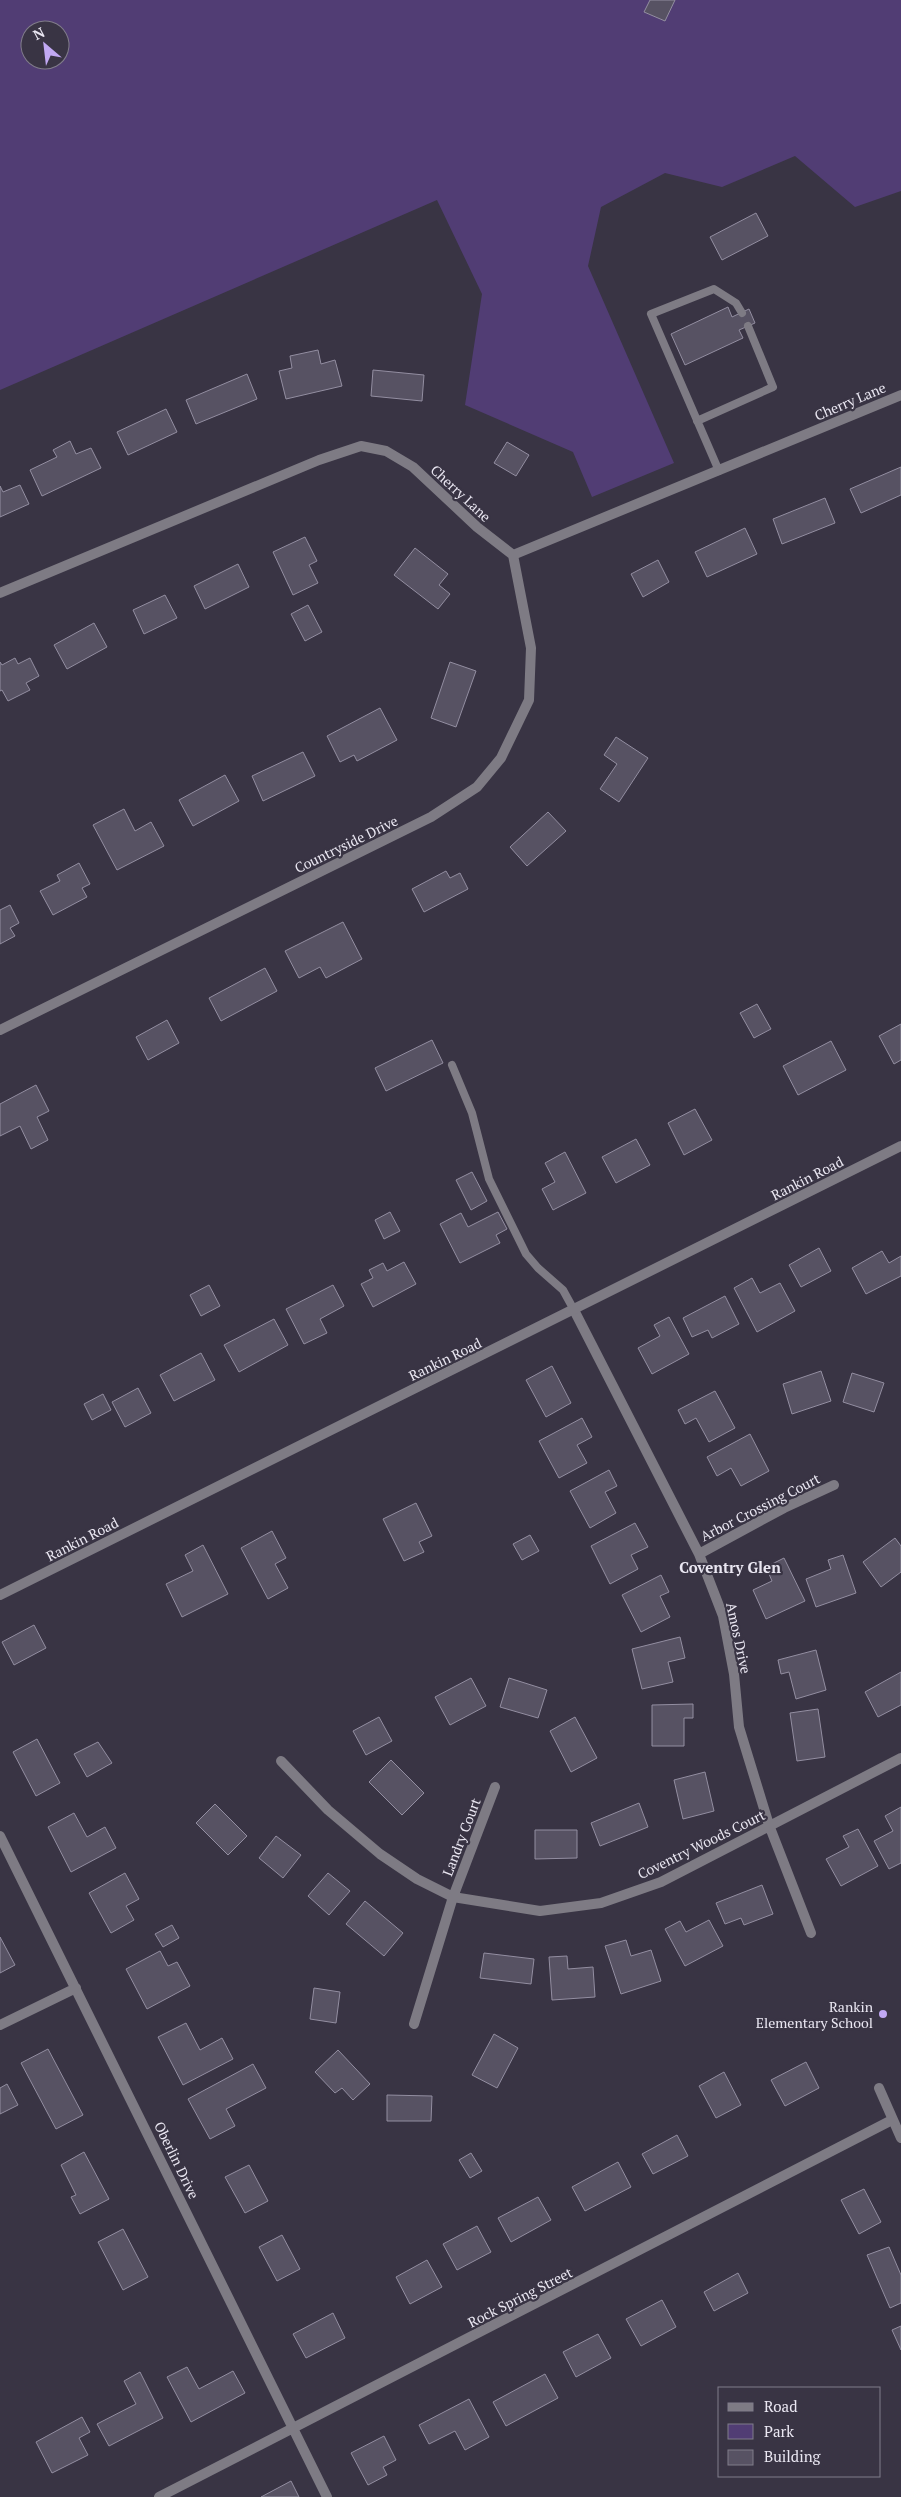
<svg xmlns="http://www.w3.org/2000/svg" width="901" height="2497" font-family="'PT Serif',serif">
  <rect width="100%" height="100%" fill="#393444"/>
  <path fill="#513d74" fill-rule="evenodd" d="M0 0H901V191L855 207 795 156 722 187 665 173 601 207 588 266 674 463 592 497 573 452 465 405 482 294 437 200 0 390ZM30 30H60V60H30Z"/>
  <path fill="#575263" stroke="#938ea1" d="M650 0H675L665 21 644 12Z
    M756 213 768 236 722 260 710 237Z
    M728 307 732 317 749 309 755 323 739 330 743 338 685 365 671 334Z
    M318 350 321 364 335 360 342 386 286 399 279 371 292 368 290 356Z
    M373 370 424 375 422 401 371 396Z
    M247 374 257 399 196 424 186 400Z
    M166 409 177 432 128 455 117 432Z
    M70 441 76 454 91 448 101 468 42 496 30 470 57 457 53 450Z
    M507 442 529 455 516 476 494 463Z
    M901 467V495L861 513 850 489Z
    M20 485 29 504 0 517V486L3 492Z
    M825 498 835 523 782 544 773 519Z
    M745 528 757 554 707 577 695 552Z
    M305 537 317 561 309 565 318 583 293 595 273 552Z
    M415 548 448 574 439 585 450 594 438 609 394 575Z
    M658 560 669 582 643 597 631 574Z
    M238 564 249 587 205 609 194 586Z
    M165 595 177 618 144 634 133 610Z
    M308 605 322 632 305 641 291 614Z
    M94 623 107 647 67 669 54 645Z
    M15 658 18 664 30 658 39 676 26 683 30 690 8 701 2 690 0 691V662L2 665Z
    M450 662 476 671 456 727 431 718Z
    M380 708 397 740 357 761 354 755 340 762 327 736Z
    M616 737 648 758 619 802 600 789 617 764 604 755Z
    M303 752 315 776 263 801 252 776Z
    M225 775 239 801 193 826 179 800Z
    M124 809 135 831 151 822 164 846 117 870 93 825Z
    M548 812 566 831 527 866 510 847Z
    M79 863 90 884 82 888 87 897 53 915 40 891 60 881 57 875Z
    M446 871 450 878 460 873 468 889 424 912 412 889Z
    M10 905 19 923 10 928 15 936 0 944V910Z
    M343 922 362 959 326 978 320 967 299 978 285 951Z
    M265 968 277 991 221 1021 209 998Z
    M757 1004 771 1029 754 1038 740 1013Z
    M167 1020 179 1043 148 1060 136 1037Z
    M901 1024V1060L894 1064 879 1036Z
    M432 1040 443 1063 386 1091 375 1068Z
    M831 1041 846 1070 798 1095 783 1066Z
    M36 1085 49 1111 37 1117 48 1140 31 1149 20 1126 0 1136V1104Z
    M695 1109 712 1140 684 1155 668 1123Z
    M636 1139 650 1165 616 1183 602 1157Z
    M565 1152 586 1193 553 1210 542 1189 555 1182 545 1163Z
    M472 1172 487 1201 471 1210 456 1180Z
    M390 1212 400 1231 384 1239 375 1220Z
    M498 1212 507 1229 496 1235 500 1243 460 1263 440 1224 461 1213 468 1227Z
    M819 1248 831 1271 801 1287 789 1265Z
    M882 1251 889 1263 901 1256V1276L866 1294 852 1268Z
    M404 1262 416 1284 373 1307 361 1284 373 1278 369 1270 383 1263 387 1271Z
    M752 1278 760 1293 780 1283 795 1311 757 1332 734 1288Z
    M209 1285 220 1306 201 1316 190 1295Z
    M333 1285 344 1306 320 1319 327 1333 304 1344 286 1309Z
    M725 1296 739 1324 712 1338 708 1330 692 1337 683 1318Z
    M669 1317 689 1354 652 1374 638 1348 660 1336 654 1325Z
    M274 1319 288 1345 239 1372 224 1345Z
    M201 1353 215 1380 174 1401 160 1375Z
    M552 1366 571 1403 546 1417 526 1380Z
    M821 1371 831 1401 792 1414 783 1384Z
    M852 1373 884 1383 874 1412 843 1402Z
    M138 1388 151 1413 125 1427 112 1402Z
    M715 1391 735 1428 709 1442 696 1418 685 1424 678 1410Z
    M103 1394 111 1410 92 1420 84 1404Z
    M582 1418 592 1437 577 1445 587 1463 559 1478 539 1441Z
    M750 1434 769 1471 741 1486 731 1468 717 1476 707 1457Z
    M609 1470 617 1486 605 1492 616 1513 590 1528 570 1491Z
    M416 1503 432 1536 419 1542 424 1552 404 1561 383 1519Z
    M635 1523 648 1547 631 1555 638 1569 610 1584 591 1546Z
    M272 1531 286 1558 275 1564 288 1588 268 1599 241 1548Z
    M530 1535 539 1551 522 1560 513 1544Z
    M895 1538 901 1546V1572L881 1587 863 1562Z
    M203 1545 228 1594 182 1617 166 1584 193 1571 185 1555Z
    M843 1555 856 1593 816 1607 806 1579 831 1569 828 1560Z
    M784 1558 805 1601 766 1619 753 1590 772 1581 766 1567Z
    M661 1575 669 1592 660 1596 670 1617 641 1632 622 1595Z
    M34 1625 46 1648 14 1665 2 1642Z
    M680 1637 685 1658 668 1662 673 1682 642 1689 632 1649Z
    M816 1650 826 1690 796 1699 789 1672 781 1674 778 1660Z
    M901 1672V1705L878 1717 865 1692Z
    M471 1678 486 1706 450 1725 435 1697Z
    M509 1678 547 1690 538 1718 500 1707Z
    M693 1704V1718H684V1746H652V1705Z
    M818 1709 825 1757 797 1761 790 1713Z
    M379 1717 392 1741 366 1755 353 1731Z
    M575 1717 597 1758 571 1772 550 1731Z
    M37 1739 60 1783 36 1796 13 1752Z
    M98 1742 112 1763 87 1777 74 1754Z
    M391 1760 424 1793 402 1815 369 1782Z
    M705 1772 714 1811 683 1819 674 1780Z
    M639 1803 648 1827 600 1846 591 1823Z
    M215 1804 247 1836 228 1855 196 1823Z
    M901 1807V1863L889 1869 874 1841 893 1831 885 1816Z
    M74 1813 87 1837 105 1827 116 1848 71 1872 48 1827Z
    M858 1829 878 1866 841 1886 826 1859 849 1847 843 1836Z
    M535 1830H577V1858L535 1859Z
    M276 1836 301 1855 283 1878 259 1858Z
    M125 1873 139 1899 126 1906 134 1920 111 1933 89 1893Z
    M328 1873 350 1891 329 1915 308 1896Z
    M762 1885 773 1914 744 1925 741 1918 725 1924 716 1903Z
    M365 1901 403 1933 384 1956 346 1924Z
    M709 1920 723 1946 685 1966 665 1929 680 1921 686 1932Z
    M172 1925 179 1938 163 1947 155 1934Z
    M0 1937 15 1965 0 1973Z
    M626 1940 631 1956 651 1950 661 1981 621 1994 605 1946Z
    M160 1951 168 1966 177 1962 190 1986 147 2009 126 1969Z
    M484 1953 534 1959 531 1984 480 1978Z
    M567 1956 568 1969 593 1967 595 1997 552 2000 549 1957Z
    M314 1988 340 1992 336 2023 310 2019Z
    M186 2023 200 2050 222 2038 233 2059 183 2085 158 2037Z
    M494 2034 518 2048 497 2088 472 2075Z
    M48 2049 83 2115 56 2129 21 2063Z
    M338 2050 370 2084 353 2100 342 2088 335 2093 315 2072Z
    M806 2062 819 2088 785 2106 771 2080Z
    M253 2064 266 2088 226 2109 235 2126 210 2139 188 2099Z
    M724 2072 741 2105 716 2118 699 2086Z
    M7 2084 18 2105 0 2114V2088Z
    M387 2095 432 2096 431 2121H387Z
    M677 2135 688 2156 653 2174 642 2154Z
    M84 2152 109 2199 80 2214 71 2197 76 2195 61 2165Z
    M471 2153 482 2171 470 2178 459 2160Z
    M618 2162 631 2187 585 2211 572 2187Z
    M249 2165 268 2201 245 2213 225 2177Z
    M864 2189 881 2222 859 2234 841 2200Z
    M538 2197 551 2220 511 2242 498 2218Z
    M477 2226 491 2252 457 2270 443 2244Z
    M123 2229 148 2277 123 2290 98 2242Z
    M282 2235 300 2269 277 2281 259 2247Z
    M889 2247 901 2275V2303L890 2308 867 2255Z
    M427 2260 442 2287 410 2304 396 2277Z
    M738 2273 748 2293 714 2311 704 2292Z
    M662 2300 676 2327 641 2346 626 2319Z
    M333 2313 345 2338 306 2358 293 2334Z
    M901 2326V2350L892 2330Z
    M598 2334 611 2358 576 2377 563 2352Z
    M187 2367 199 2389 233 2371 245 2393 191 2422 167 2377Z
    M140 2372 163 2418 109 2446 97 2424 136 2404 124 2381Z
    M545 2374 558 2398 506 2426 493 2402Z
    M469 2399 489 2437 465 2450 455 2431 429 2444 419 2425Z
    M82 2417 90 2432 79 2438 88 2455 52 2473 36 2442Z
    M384 2436 396 2460 383 2467 387 2475 368 2485 351 2453Z
    M291 2481 299 2497H261Z"/>
  <g fill="none" stroke-linecap="round" stroke-linejoin="round">
    <path stroke="#7e7b84" stroke-width="8" d="M697 421 773 387 748 326
      M719 471 651 314 714 289 736 303 742 313
      M452 1065 472 1113 489 1179 526 1254 538 1268 563 1290 574 1310"/>
    <path stroke="#7e7b84" stroke-width="10" d="M0 593 319 460 361 446 386 451 413 467 477 527 513 555 901 395
      M0 1030 431 817 477 787 501 758 529 700 531 648 513 555
      M574 1310 699 1554 723 1616 734 1674 739 1727 769 1825 811 1933
      M699 1554 784 1508 834 1485
      M281 1761 328 1810 380 1854 417 1879 453 1897 540 1911 601 1903 661 1882 901 1758
      M0 1836 327 2497
      M414 2024 453 1897 495 1787
      M0 2025 76 1988
      M879 2088 901 2138
      M159 2497 892 2120"/>
    <path stroke="#7e7b84" stroke-width="10" d="M0 1595 901 1146"/>
  </g>
  <circle fill="#c1a8f3" stroke="#393444" stroke-width="2" cx="883" cy="2014" r="5"/>
  <g text-anchor="middle" dominant-baseline="central" stroke-width="4.5" stroke-linejoin="round" paint-order="stroke">
    <g font-size="14" fill="#eae7f2" stroke="#393444">
      <text transform="translate(850 401) rotate(-23)">Cherry Lane</text>
      <text transform="translate(461 493) rotate(43)">Cherry Lane</text>
      <text transform="translate(346 844) rotate(-26)">Countryside Drive</text>
      <text transform="translate(807 1178) rotate(-27)">Rankin Road</text>
      <text transform="translate(445 1359) rotate(-26)">Rankin Road</text>
      <text transform="translate(760 1507) rotate(-27)">Arbor Crossing Court</text>
      <text transform="translate(82 1539) rotate(-27)">Rankin Road</text>
      <text transform="translate(739 1638) rotate(78)">Amos Drive</text>
      <text transform="translate(461 1837) rotate(-69)">Landry Court</text>
      <text transform="translate(701 1844) rotate(-26)">Coventry Woods Court</text>
      <text transform="translate(177 2160) rotate(64)">Oberlin Drive</text>
      <text transform="translate(520 2297) rotate(-27)">Rock Spring Street</text>
    </g>
    <g font-size="14" fill="#eae7f2" stroke="#393444" text-anchor="end">
      <text x="873" y="2006">Rankin<tspan x="873" dy="16">Elementary School</tspan></text>
    </g>
    <g font-size="15" font-weight="bold" fill="#eae7f2" stroke="#393444">
      <text x="730" y="1567">Coventry Glen</text>
    </g>
  </g>
  <rect x="718" y="2387" width="162" height="90" fill="#393444" stroke="#807c8a"/>
  <rect x="728" y="2403" width="25" height="8" fill="#7e7b84" stroke="#807c8a"/>
  <text x="764" y="2412" font-size="15" fill="#eae7f2">Road</text>
  <rect x="728" y="2424" width="25" height="15" fill="#513d74" stroke="#807c8a"/>
  <text x="764" y="2437" font-size="15" fill="#eae7f2">Park</text>
  <rect x="728" y="2450" width="25" height="15" fill="#575263" stroke="#807c8a"/>
  <text x="764" y="2462" font-size="15" fill="#eae7f2">Building</text>
  <g transform="translate(45 45) rotate(332)"><circle r="24" fill="#393444" stroke="#807c8a"/>
  <path d="M0-4L9 19L0 12L-9 19Z" fill="#c1a8f3"/>
  <text y="-8" font-size="14" font-weight="bold" text-anchor="middle" fill="#eae7f2">N</text>
  </g>
</svg>
